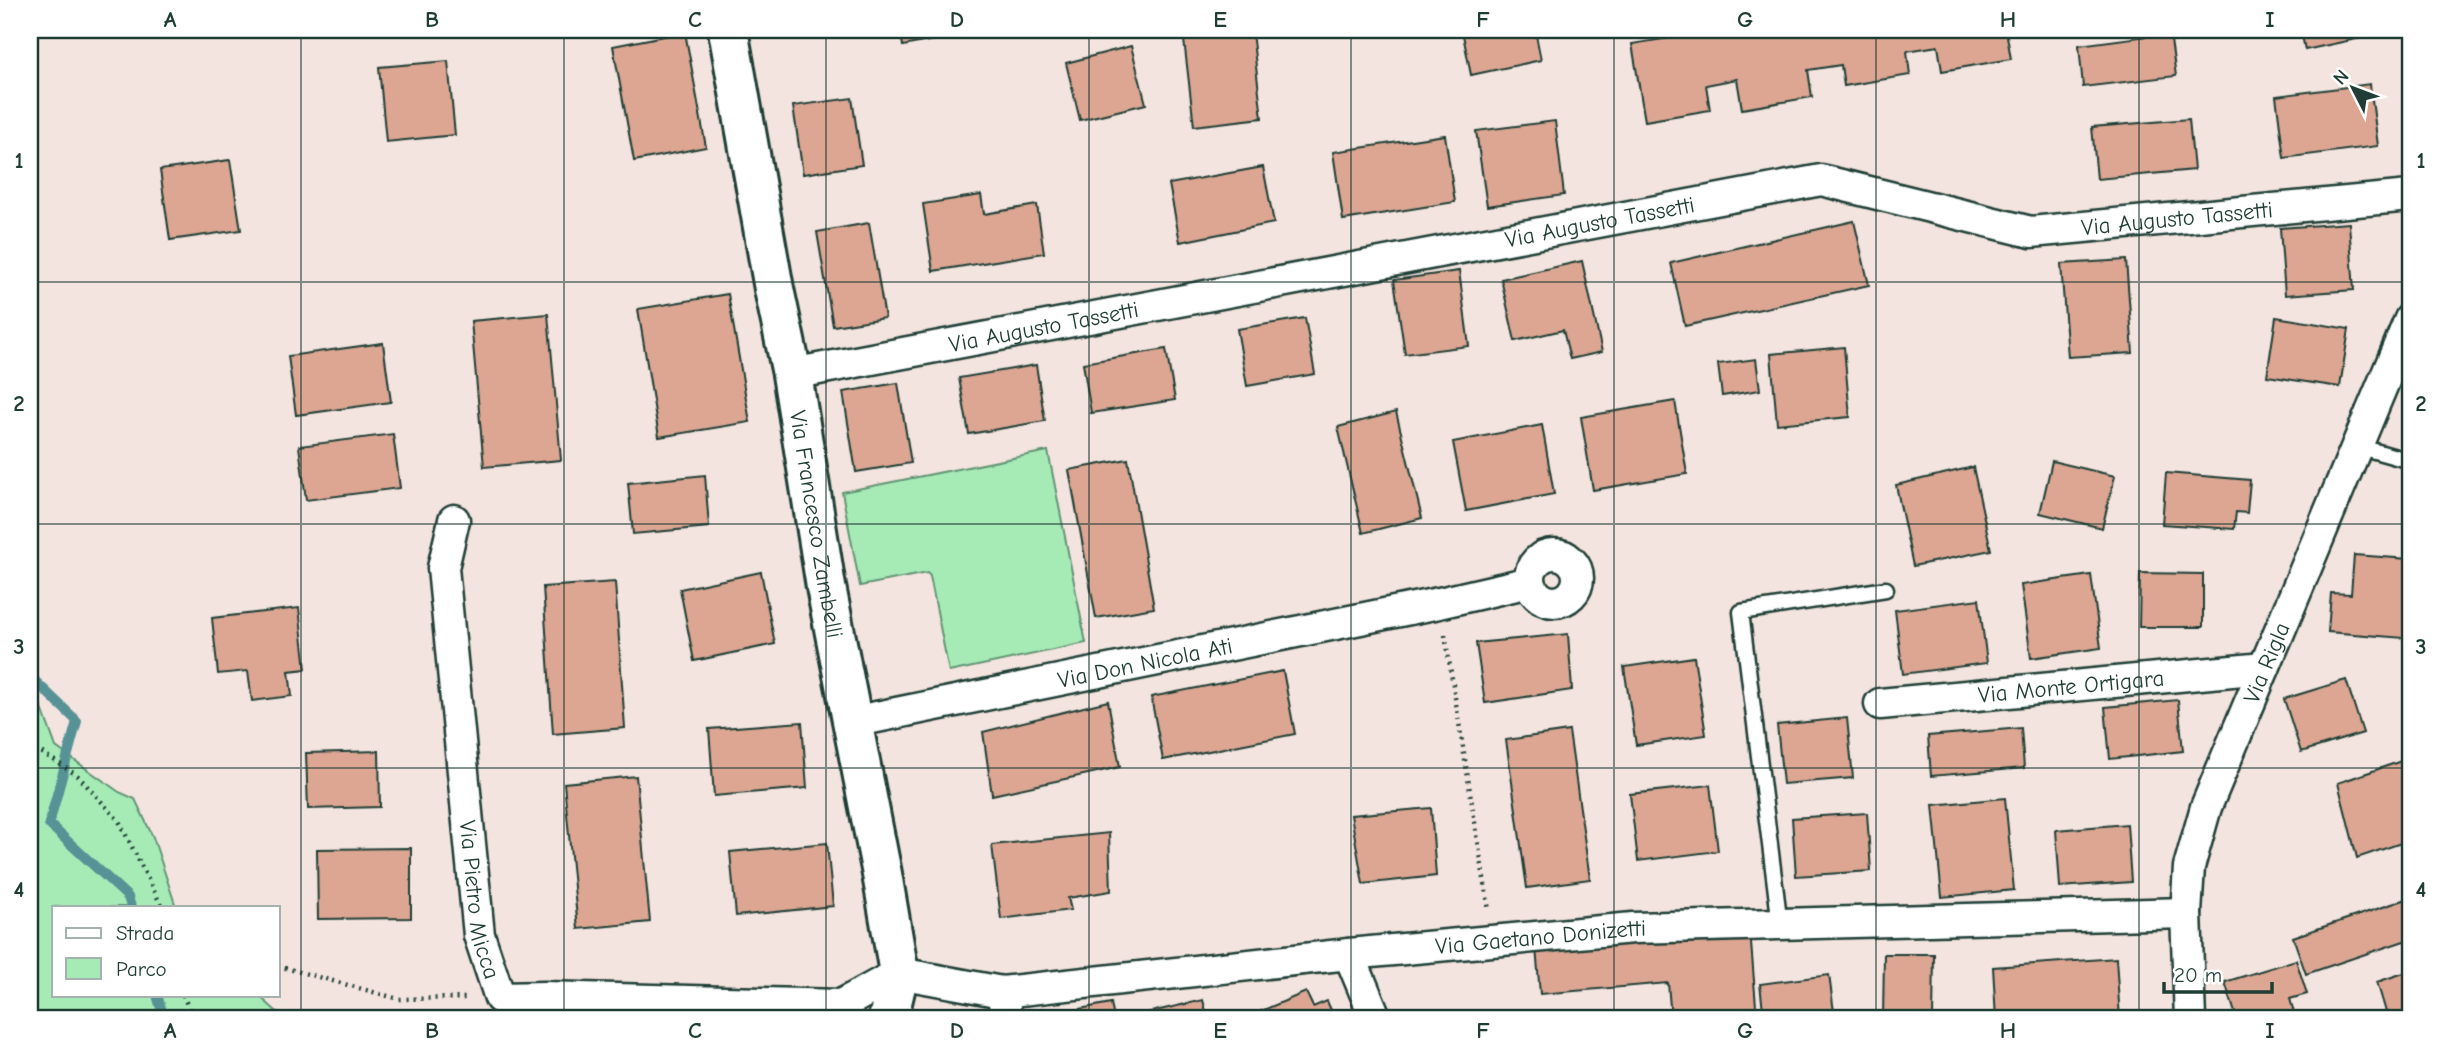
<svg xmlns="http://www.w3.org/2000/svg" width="2440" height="1049" font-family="'Comic Neue',sans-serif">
  <rect width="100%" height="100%" fill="#f4e4df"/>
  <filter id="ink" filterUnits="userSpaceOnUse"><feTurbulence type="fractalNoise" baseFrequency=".0143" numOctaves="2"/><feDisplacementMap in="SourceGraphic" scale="14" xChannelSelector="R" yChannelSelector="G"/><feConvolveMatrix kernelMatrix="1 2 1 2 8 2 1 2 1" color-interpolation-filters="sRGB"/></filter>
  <g filter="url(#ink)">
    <path fill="#a6ebb6" stroke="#629475" stroke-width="2" d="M1048 451 1086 643 949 672 930 576 927 573 860 586 842 492Z
      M30 681 43 711 56 747 119 792 135 799 153 837 176 907H54V995H258L285 1019H30Z"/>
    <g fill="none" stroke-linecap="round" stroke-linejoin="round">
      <path stroke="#579296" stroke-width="10" d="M30 676 77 721 49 824 128 897 131 907
        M157 995 163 1015 162 1019"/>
    </g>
    <path fill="#dca693" stroke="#1f3d34" stroke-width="2" d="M900 30H958L959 35 903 46Z
      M1462 30H1535L1541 60 1471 75Z
      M1718 30H2006L2011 59 1942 71 1938 46 1907 51 1910 75 1844 86 1841 65 1808 70 1812 97 1742 109 1737 79 1706 85 1710 110 1645 121 1632 44Z
      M2301 30H2398L2305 50Z
      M685 32 706 147 634 161 613 46Z
      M1252 32 1262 118 1194 126 1184 40Z
      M2170 33 2176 76 2083 87 2079 45Z
      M1131 46 1146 104 1080 120 1066 63Z
      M448 61 455 135 386 142 379 67Z
      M2370 84 2378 146 2284 158 2276 96Z
      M852 98 862 165 803 174 793 106Z
      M2189 119 2194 170 2097 179 2092 127Z
      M1555 121 1564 195 1487 206 1476 131Z
      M1445 135 1455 202 1343 220 1333 152Z
      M230 160 241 230 170 240 160 170Z
      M1263 167 1274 223 1180 242 1169 184Z
      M981 195 984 214 1037 205 1044 253 933 271 923 204Z
      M1854 221 1869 285 1685 326 1671 263Z
      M869 223 885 318 833 326 817 232Z
      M2349 223 2354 290 2285 295 2280 228Z
      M2126 260 2133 353 2068 357 2061 264Z
      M1582 261 1602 352 1570 359 1563 330 1515 341 1501 279Z
      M1459 271 1469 346 1405 354 1394 280Z
      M728 294 750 422 659 437 638 309Z
      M548 314 561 460 484 467 471 321Z
      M2276 317 2349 329 2340 387 2267 376Z
      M1305 318 1315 374 1247 386 1237 329Z
      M383 343 391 402 296 415 288 356Z
      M1844 347 1850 417 1777 424 1771 354Z
      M1166 349 1175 400 1091 413 1083 363Z
      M1756 359 1760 390 1722 396 1718 364Z
      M1036 365 1045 421 969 434 959 378Z
      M898 383 911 463 856 472 843 392Z
      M1675 401 1687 474 1593 490 1581 417Z
      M1396 412 1422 518 1363 533 1338 427Z
      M1542 425 1554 494 1466 511 1453 442Z
      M393 434 400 488 306 500 299 446Z
      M1128 459 1154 608 1096 618 1069 470Z
      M2052 461 2115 476 2102 528 2040 513Z
      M1973 467 1991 550 1913 566 1896 485Z
      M2166 473 2250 480 2247 513 2236 512 2234 529 2162 524Z
      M705 475 709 527 633 534 628 483Z
      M2354 555 2409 559 2404 638 2328 632 2331 593 2351 594Z
      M761 572 775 644 694 661 680 589Z
      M2140 573 2203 574V627H2139Z
      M2091 575 2101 648 2031 658 2021 585Z
      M615 582 625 728 553 734 543 587Z
      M1979 599 1987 663 1903 674 1895 610Z
      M299 608 306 669 289 671 292 696 252 701 248 671 218 674 212 618Z
      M1568 634 1572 690 1485 703 1476 643Z
      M1694 657 1706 735 1636 745 1624 667Z
      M1283 671 1295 734 1163 760 1151 697Z
      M2346 680 2363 733 2301 752 2284 699Z
      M2178 700 2183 751 2110 759 2105 707Z
      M1108 701 1120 767 992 795 983 732Z
      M1847 718 1853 778 1783 784 1777 725Z
      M802 722 807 788 714 796 709 729Z
      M2021 728 2024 768 1931 776 1928 736Z
      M1569 731 1590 879 1527 888 1506 740Z
      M379 751 380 807 308 809 306 753Z
      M2410 758V840L2357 858 2338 783Z
      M636 776 650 922 578 929 564 783Z
      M1710 785 1718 851 1638 861 1630 794Z
      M2005 798 2014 890 1942 897 1933 805Z
      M1431 808 1436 876 1363 884 1351 815Z
      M1867 813 1871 871 1796 876 1792 818Z
      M2127 824 2131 882 2060 887 2056 830Z
      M1109 833 1111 891 1068 898 1071 910 1001 919 992 845Z
      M827 843 833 906 736 916 730 852Z
      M411 848V918L318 919 317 849Z
      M2410 898V939L2306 974 2293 937Z
      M1750 930 1757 1019H1671L1668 983 1540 994 1536 948Z
      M1884 954H1934L1933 1019H1883Z
      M2116 958 2120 1019H1996L1993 967Z
      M2296 960 2307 994 2290 999 2296 1019H2237L2225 982Z
      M2410 971V1019H2364L2386 1012 2377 982Z
      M1829 975 1835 1019H1764L1760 984Z
      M1306 992 1313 1007 1327 1001 1335 1019H1264L1261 1011Z
      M1203 1000 1208 1019H1139L1138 1015Z
      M1111 1003 1114 1019H1045L1044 1016Z"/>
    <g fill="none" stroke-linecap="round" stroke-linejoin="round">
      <defs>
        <path id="lane" d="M2357 446 2410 461
          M1780 925 1741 612 1886 589"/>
        <g id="street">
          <path id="s1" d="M792 374 1821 180 2031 232 2410 196"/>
          <path id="s2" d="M454 520 443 568 479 935 500 998 544 997 841 1005 899 973 1002 992 1349 954 1633 928 2186 913"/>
          <circle cx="1554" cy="578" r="24"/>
          <path id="s3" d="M1880 704 2264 668"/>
          <path id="s4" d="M852 722 1439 603 1530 582"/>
          <path d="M1349 954 1376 1019"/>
          <path d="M1002 992 1007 1019"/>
          <path id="s5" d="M2190 1019 2186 913 2189 867 2206 807 2410 319"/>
        </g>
        <g id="secondary">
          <path id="s6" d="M728 30 774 289 792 374 826 587 882 874 899 973 888 1019"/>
        </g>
      </defs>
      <use href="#lane" stroke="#1f3d34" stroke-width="19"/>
      <use href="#street" stroke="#1f3d34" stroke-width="35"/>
      <use href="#secondary" stroke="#1f3d34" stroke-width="44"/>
      <path stroke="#1f3d34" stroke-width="4.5" stroke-dasharray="2 5" stroke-linecap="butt" d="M1445 635 1489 910
        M30 745 78 776 119 821 162 907
        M278 966 399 999 466 998
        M183 995 193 1019"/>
      <use href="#lane" stroke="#fff" stroke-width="14"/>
      <use href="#street" stroke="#fff" stroke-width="30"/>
      <use href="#secondary" stroke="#fff" stroke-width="38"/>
    </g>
  </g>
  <path fill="none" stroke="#1f3d34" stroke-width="2" stroke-opacity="0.55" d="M301 30V1019M564 30V1019M826 30V1019M1089 30V1019M1351 30V1019M1614 30V1019M1876 30V1019M2139 30V1019M30 282H2410M30 524H2410M30 768H2410"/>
  <g text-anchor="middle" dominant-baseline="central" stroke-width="5" stroke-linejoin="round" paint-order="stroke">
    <g font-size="23" fill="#1f3d34" stroke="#fff">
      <text stroke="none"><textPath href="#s1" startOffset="1410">Via Augusto Tassetti</textPath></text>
      <text stroke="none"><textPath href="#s1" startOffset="822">Via Augusto Tassetti</textPath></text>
      <text stroke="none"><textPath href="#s1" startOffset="256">Via Augusto Tassetti</textPath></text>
      <text stroke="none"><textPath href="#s6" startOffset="502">Via Francesco Zambelli</textPath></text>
      <text stroke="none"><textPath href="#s4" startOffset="299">Via Don Nicola Ati</textPath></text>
      <text stroke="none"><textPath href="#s5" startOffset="371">Via Rigla</textPath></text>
      <text stroke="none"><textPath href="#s3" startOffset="192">Via Monte Ortigara</textPath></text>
      <text stroke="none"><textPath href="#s2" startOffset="383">Via Pietro Micca</textPath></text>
      <text stroke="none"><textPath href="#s2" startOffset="1538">Via Gaetano Donizetti</textPath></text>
    </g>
  </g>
  <rect width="2440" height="1049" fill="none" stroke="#fff" stroke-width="77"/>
  <rect x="52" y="906" width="228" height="91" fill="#ffffff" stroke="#a5b1ae" stroke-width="2"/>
  <rect x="66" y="928" width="35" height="10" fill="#ffffff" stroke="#a5b1ae" stroke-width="2"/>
  <text x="116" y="940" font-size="21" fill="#1f3d34">Strada</text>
  <rect x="66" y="958" width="35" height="21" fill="#a6ebb6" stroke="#a5b1ae" stroke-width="2"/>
  <text x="116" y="976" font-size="21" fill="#1f3d34">Parco</text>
  <g transform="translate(2353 88) rotate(312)" stroke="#ffffff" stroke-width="5" paint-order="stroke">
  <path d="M0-5L12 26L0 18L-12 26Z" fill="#1f3d34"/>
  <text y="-10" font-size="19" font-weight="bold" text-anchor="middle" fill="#1f3d34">N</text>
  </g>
  <path d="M2164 982v10h108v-10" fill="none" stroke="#1f3d34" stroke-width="3.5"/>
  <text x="2174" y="982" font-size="21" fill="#1f3d34" stroke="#ffffff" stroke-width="5" paint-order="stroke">20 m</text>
  <rect x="38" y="38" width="2364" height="972" fill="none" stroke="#1f3d34" stroke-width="2.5"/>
  <g font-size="23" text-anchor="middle" font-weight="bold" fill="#1f3d34">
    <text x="170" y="27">A</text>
    <text x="432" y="27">B</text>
    <text x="695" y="27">C</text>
    <text x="957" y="27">D</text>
    <text x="1220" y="27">E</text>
    <text x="1483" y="27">F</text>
    <text x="1745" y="27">G</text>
    <text x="2008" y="27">H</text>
    <text x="2270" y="27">I</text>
    <text x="19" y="168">1</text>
    <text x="2421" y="168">1</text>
    <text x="19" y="411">2</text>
    <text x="2421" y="411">2</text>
    <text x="19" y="654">3</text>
    <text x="2421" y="654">3</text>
    <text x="19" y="897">4</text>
    <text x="2421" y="897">4</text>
    <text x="170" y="1038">A</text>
    <text x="432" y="1038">B</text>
    <text x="695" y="1038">C</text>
    <text x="957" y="1038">D</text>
    <text x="1220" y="1038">E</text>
    <text x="1483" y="1038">F</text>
    <text x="1745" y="1038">G</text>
    <text x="2008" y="1038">H</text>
    <text x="2270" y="1038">I</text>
  </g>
</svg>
